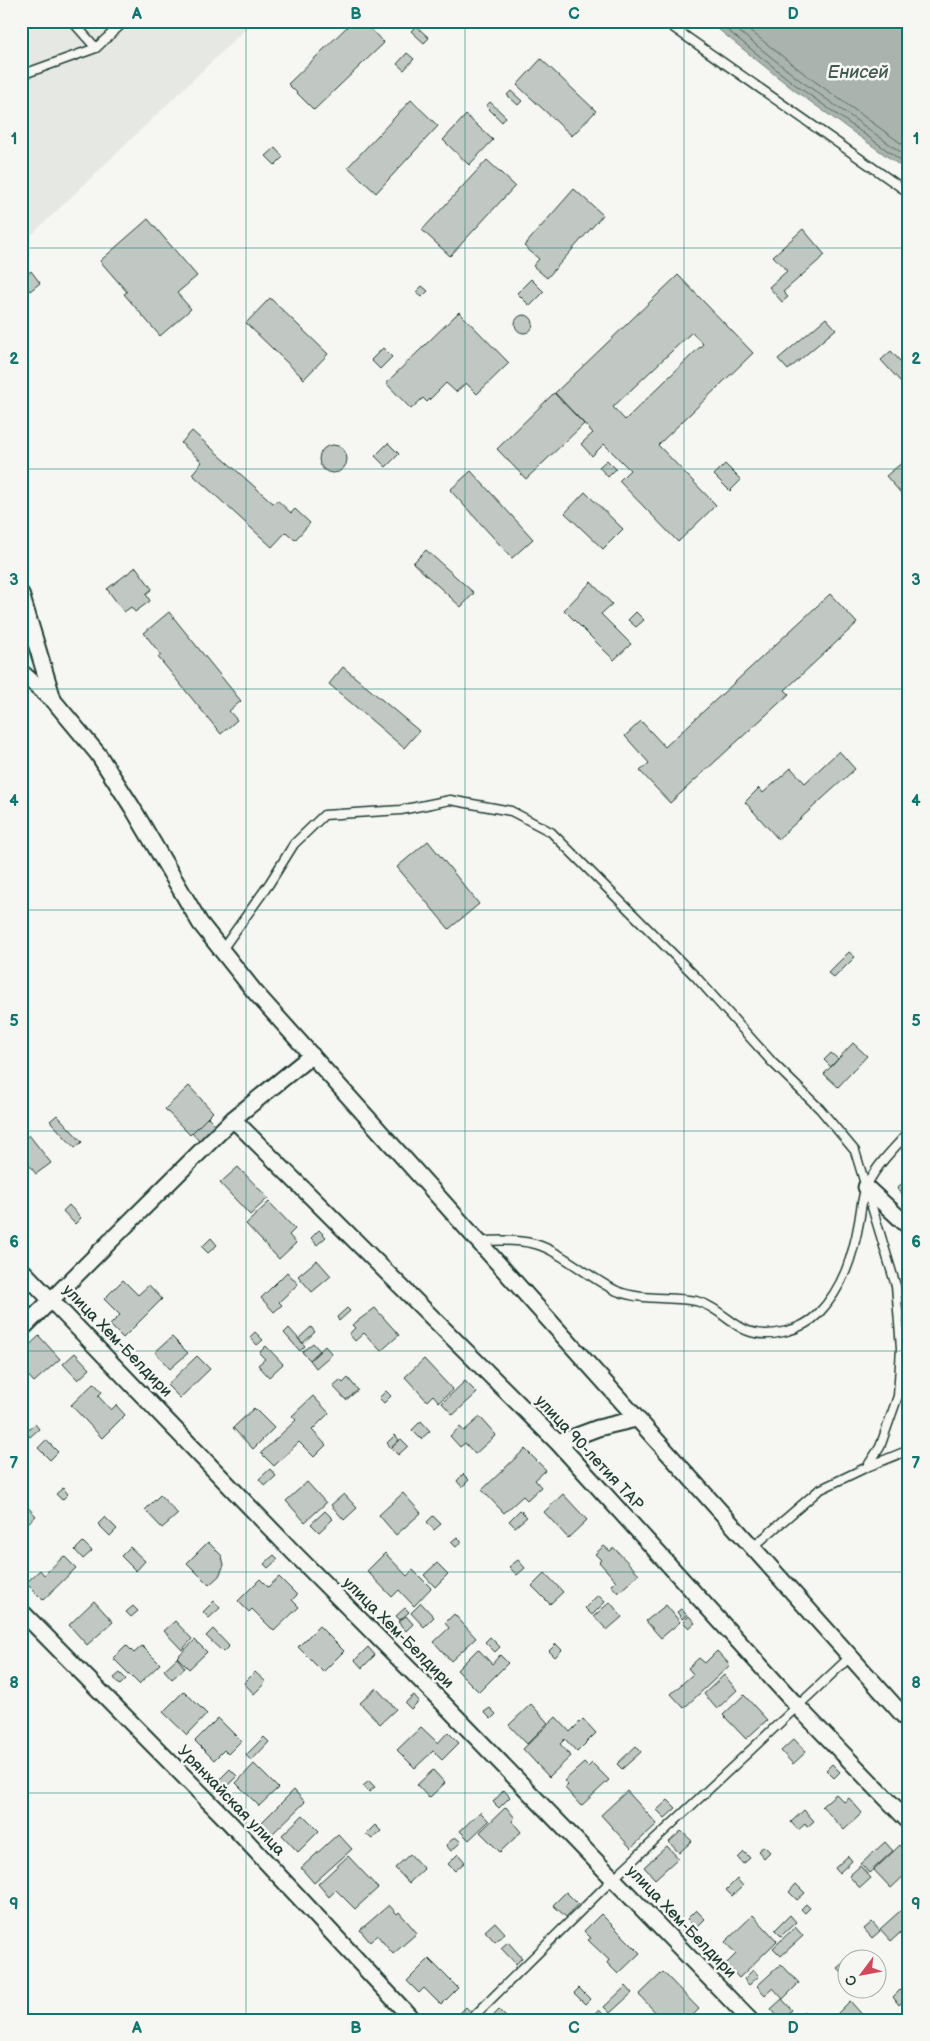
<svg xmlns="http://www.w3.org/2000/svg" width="930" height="2041" font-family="'Balsamiq Sans',sans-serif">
  <rect width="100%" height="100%" fill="#f6f6f2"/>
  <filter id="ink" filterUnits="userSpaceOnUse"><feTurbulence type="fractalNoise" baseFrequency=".02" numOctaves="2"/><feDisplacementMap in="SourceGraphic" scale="10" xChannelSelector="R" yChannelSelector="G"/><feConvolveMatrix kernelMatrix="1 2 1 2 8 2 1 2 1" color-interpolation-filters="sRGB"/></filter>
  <g filter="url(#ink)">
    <path fill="#e6e8e4" d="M21 21H254L21 245Z"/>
    <path fill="#aab3ae" stroke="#72847d" d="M708 21H909V172L794 90Z"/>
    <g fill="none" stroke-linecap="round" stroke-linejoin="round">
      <path stroke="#576c65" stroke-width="1" d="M716 21 797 86 909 166
        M726 21 801 81 909 158
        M738 21 806 75 909 149"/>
    </g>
    <path fill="#c1c8c3" stroke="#1f3d34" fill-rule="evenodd" d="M353 21H363L384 43 314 110 288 84Z
      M416 26 429 38 424 43 411 31Z
      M407 53 414 59 404 70 397 64Z
      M541 59 596 111 572 136 517 85Z
      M511 91 522 101 518 105 507 95Z
      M411 100 438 126 376 193 348 167Z
      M490 102 506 117 502 122 486 106Z
      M466 115 493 140 469 165 443 140Z
      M275 148 283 157 275 165 266 156Z
      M487 160 515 186 450 256 422 230Z
      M574 189 603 215 547 278 533 266 539 259 524 246Z
      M148 219 197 276 177 293 191 309 160 336 124 294 127 292 100 261Z
      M803 229 825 255 783 292 788 297 782 302 769 287 787 271 773 256Z
      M31 271 40 283 30 291 21 279Z
      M678 275 753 353 658 445 716 505 678 542 619 481 630 470 604 444 592 456 581 444 593 433 555 393ZM692 332 703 344 625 420 613 407Z
      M531 279 544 292 530 306 517 293Z
      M422 286 428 291 422 297 416 292Z
      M270 298 328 354 304 379 246 323Z
      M459 312 509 363 477 394 466 383 456 392 446 383 427 402 423 398 411 409 386 383Z
      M515 324a9 9 0 1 1 18 0a9 9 0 1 1-18 0Z
      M826 318 836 329 788 370 778 359Z
      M383 348 392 357 380 369 371 360Z
      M891 351 909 371V391L881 360Z
      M554 393 584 424 526 479 497 449Z
      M192 431 274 504 277 500 291 513 295 509 310 523 295 540 286 532 272 547 192 474 202 462 181 443Z
      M388 443 399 454 386 467 375 456Z
      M319 459a14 14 0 1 1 28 0a14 14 0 1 1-28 0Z
      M909 457V502L886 476Z
      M607 460 616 469 608 477 599 467Z
      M725 464 741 480 730 491 714 475Z
      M471 471 533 539 512 558 450 490Z
      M585 492 623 529 603 549 565 513Z
      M426 550 474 593 461 607 413 563Z
      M136 567 152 589 146 594 150 601 135 612 131 607 124 612 107 589Z
      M591 582 612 604 601 614 631 644 614 660 564 610Z
      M830 594 857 623 785 690 789 694 670 803 640 771 649 763 625 736 641 721 665 747Z
      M169 612 241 701 229 711 237 720 221 734 158 657 161 655 144 633Z
      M636 612 644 620 636 627 628 620Z
      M343 667 419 731 404 748 329 684Z
      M839 751 855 769 778 839 745 802 759 788 763 793 791 768 805 783Z
      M428 841 479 904 449 929 397 867Z
      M849 952 855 957 834 978 828 973Z
      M853 1043 867 1056 838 1087 824 1074Z
      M831 1053 838 1059 831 1067 824 1060Z
      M189 1086 213 1112 190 1135 165 1109Z
      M57 1115 82 1142 75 1148 50 1121Z
      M208 1117 217 1126 200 1142 192 1133Z
      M29 1135 51 1163 36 1174 21 1155V1142Z
      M238 1167 268 1198 250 1215 220 1183Z
      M909 1175V1199L897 1189Z
      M269 1202 295 1229 289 1235 296 1243 279 1259 246 1224Z
      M69 1205 81 1218 75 1224 63 1211Z
      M319 1230 326 1237 317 1245 311 1238Z
      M211 1238 217 1245 208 1253 202 1247Z
      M317 1260 331 1276 312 1292 298 1276Z
      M287 1272 298 1284 279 1302 282 1305 274 1312 261 1298Z
      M123 1280 138 1295 149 1285 162 1299 123 1338 110 1325 120 1315 104 1299Z
      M347 1308 350 1311 339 1321 337 1317Z
      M375 1308 399 1335 381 1351 364 1333 355 1341 349 1334 355 1328 352 1325Z
      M311 1327 315 1332 303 1343 298 1339Z
      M289 1328 305 1346 300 1351 284 1333Z
      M255 1332 263 1340 257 1345 250 1337Z
      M39 1336 60 1359 34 1382 21 1368V1353Z
      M172 1337 188 1353 170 1369 155 1352Z
      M313 1343 320 1351 310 1360 302 1352Z
      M266 1346 283 1364 269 1377 258 1365 265 1359 259 1353Z
      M325 1346 332 1354 316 1368 310 1360Z
      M75 1353 90 1369 78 1380 63 1364Z
      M197 1356 210 1369 180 1398 167 1385Z
      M424 1359 453 1390 439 1402 433 1395 427 1401 405 1377Z
      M348 1378 358 1390 346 1400 333 1386 340 1380 343 1383Z
      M465 1381 477 1393 453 1415 442 1403Z
      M94 1383 102 1392 98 1396 111 1410 116 1405 125 1415 102 1438 71 1405Z
      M386 1391 391 1396 384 1403 379 1398Z
      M313 1396 329 1413 312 1430 326 1445 314 1457 299 1442 274 1466 261 1453 296 1420 292 1416Z
      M254 1408 274 1428 253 1449 233 1428Z
      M480 1417 496 1435 475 1454 465 1443 460 1447 450 1436 460 1427 464 1431Z
      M421 1421 430 1431 421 1439 412 1430Z
      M35 1424 39 1429 30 1437 26 1432Z
      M395 1435 399 1440 391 1448 387 1443Z
      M401 1439 408 1446 398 1455 391 1448Z
      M46 1440 58 1452 50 1460 38 1448Z
      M525 1449 546 1470 535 1480 541 1487 527 1500 523 1496 504 1513 482 1490Z
      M270 1469 276 1476 265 1486 259 1479Z
      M463 1474 469 1480 462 1487 457 1481Z
      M307 1482 326 1503 305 1522 286 1501Z
      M63 1488 68 1494 62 1500 56 1494Z
      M403 1493 421 1513 396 1535 379 1515Z
      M344 1494 357 1508 344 1520 331 1505Z
      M563 1494 587 1520 568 1538 544 1512Z
      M160 1495 178 1514 162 1528 145 1510Z
      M21 1500 36 1516 21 1529Z
      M520 1510 527 1517 515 1527 509 1521Z
      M325 1511 333 1519 319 1532 311 1524Z
      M433 1516 441 1524 434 1530 427 1522Z
      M105 1517 117 1529 110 1536 98 1524Z
      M457 1537 462 1542 456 1547 451 1542Z
      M83 1542 92 1551 83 1559 75 1550Z
      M208 1542 222 1556 224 1565 219 1576 209 1585 187 1563Z
      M604 1546 610 1551 614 1548 639 1574 618 1593 611 1585 616 1581 599 1562 601 1560 595 1554Z
      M130 1547 145 1561 136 1571 121 1556Z
      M385 1553 407 1576 413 1570 431 1588 414 1606 399 1590 392 1597 367 1571Z
      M274 1555 278 1559 268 1568 264 1564Z
      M64 1556 76 1568 43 1600 26 1583 40 1570 44 1575Z
      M518 1560 525 1568 517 1575 509 1567Z
      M437 1563 448 1574 435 1587 424 1575Z
      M545 1573 563 1592 550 1604 532 1586Z
      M279 1577 297 1595 292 1600 299 1607 274 1631 252 1609 249 1612 238 1601 260 1579 268 1587Z
      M598 1595 605 1602 592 1615 585 1608Z
      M94 1601 113 1622 87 1645 69 1625Z
      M214 1601 220 1608 209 1618 203 1612Z
      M610 1602 622 1617 607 1630 594 1616Z
      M421 1603 434 1617 424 1627 411 1613Z
      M666 1605 680 1622 661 1638 646 1621Z
      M133 1606 138 1611 131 1617 126 1612Z
      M405 1608 409 1612 400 1620 396 1616Z
      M681 1609 687 1615 682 1619 677 1612Z
      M454 1614 476 1638 451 1661 434 1642 449 1628 445 1623Z
      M406 1616 413 1624 406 1631 398 1622Z
      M689 1616 695 1623 689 1628 683 1622Z
      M175 1621 192 1639 182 1650 164 1631Z
      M319 1626 344 1651 323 1672 298 1647Z
      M213 1629 229 1646 223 1652 206 1636Z
      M490 1637 500 1647 495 1652 485 1642Z
      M195 1640 207 1652 189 1669 177 1657Z
      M556 1644 562 1650 555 1657 549 1651Z
      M126 1645 134 1653 142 1646 160 1664 139 1684 113 1658Z
      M368 1647 375 1655 362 1668 355 1660Z
      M478 1649 492 1664 500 1655 508 1663 479 1692 457 1670Z
      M717 1651 730 1665 684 1708 671 1694 693 1674 688 1668 699 1658 705 1663Z
      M177 1658 185 1668 172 1679 164 1670Z
      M255 1672 266 1682 254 1694 244 1683Z
      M120 1673 126 1679 120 1685 114 1678Z
      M724 1675 737 1690 717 1709 704 1694Z
      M376 1688 396 1709 380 1724 360 1703Z
      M184 1691 207 1714 187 1735 163 1712Z
      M414 1695 419 1701 411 1709 405 1703Z
      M744 1695 767 1720 746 1739 723 1715Z
      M531 1704 548 1723 527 1744 509 1725Z
      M490 1708 496 1714 491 1719 484 1712Z
      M556 1717 570 1732 583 1719 596 1733 577 1752 565 1739 560 1744 571 1756 549 1777 523 1749Z
      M218 1718 241 1741 228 1754 224 1750 214 1760 195 1741Z
      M421 1727 438 1743 448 1732 459 1743 442 1760 433 1751 415 1768 397 1750Z
      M264 1737 269 1742 251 1761 246 1755Z
      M794 1739 806 1752 793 1764 781 1751Z
      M636 1746 641 1752 622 1769 617 1764Z
      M584 1763 588 1767 592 1763 609 1780 581 1806 565 1788 568 1785 564 1781Z
      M254 1764 278 1788 259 1806 236 1783Z
      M832 1764 840 1772 834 1778 826 1770Z
      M230 1769 237 1776 226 1787 219 1780Z
      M433 1770 445 1783 429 1798 417 1785Z
      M369 1781 375 1787 369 1792 363 1786Z
      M294 1790 305 1802 270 1836 259 1825Z
      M504 1790 510 1797 499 1808 493 1802Z
      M627 1791 657 1824 631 1848 601 1815Z
      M836 1794 844 1802 849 1798 862 1813 844 1830 822 1806Z
      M668 1800 676 1808 665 1818 657 1810Z
      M506 1807 515 1818 512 1821 521 1832 500 1852 480 1832Z
      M804 1810 814 1821 807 1827 805 1824 798 1830 791 1822Z
      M480 1812 489 1821 469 1840 460 1831Z
      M303 1815 319 1831 298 1852 282 1835Z
      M375 1825 381 1831 372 1839 366 1834Z
      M681 1831 692 1841 679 1853 669 1842Z
      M338 1834 352 1849 314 1883 301 1868Z
      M455 1837 461 1842 451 1851 446 1845Z
      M885 1842 893 1851 869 1873 861 1864Z
      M900 1845 909 1854V1871L891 1888 874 1870Z
      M667 1846 678 1858 655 1879 644 1867Z
      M764 1846 770 1852 764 1858 758 1851Z
      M744 1852 750 1858 743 1864 738 1858Z
      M410 1854 424 1869 409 1883 395 1868Z
      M458 1854 465 1862 455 1871 448 1864Z
      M348 1856 378 1888 355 1909 336 1890 329 1897 318 1884Z
      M848 1856 852 1861 839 1873 835 1868Z
      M860 1866 871 1878 860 1888 849 1876Z
      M737 1879 743 1886 732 1896 726 1890Z
      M796 1884 805 1893 797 1900 789 1892Z
      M566 1892 578 1904 566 1917 553 1905Z
      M909 1903V1925L891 1941 880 1929Z
      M806 1904 810 1908 805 1913 801 1909Z
      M389 1905 397 1914 399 1912 417 1933 393 1954 377 1935 370 1942 360 1930Z
      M696 1910 705 1919 696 1928 687 1919Z
      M601 1914 640 1953 618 1974 607 1963 609 1960 588 1940 591 1938 584 1931Z
      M753 1915 777 1941 739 1978 726 1964 736 1954 725 1942Z
      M790 1915 796 1922 781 1936 775 1930Z
      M495 1922 505 1933 495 1942 485 1931Z
      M872 1922 880 1931 872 1938 864 1929Z
      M795 1927 803 1936 781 1956 773 1948Z
      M508 1942 522 1958 516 1964 501 1948Z
      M429 1959 458 1988 441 2005 424 1988 419 1993 407 1981Z
      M848 1959V1979L837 1968Z
      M781 1964 799 1983 783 1999 773 1988 765 1995 757 1986Z
      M753 1970 759 1976 749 1985 744 1979Z
      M663 1972 699 2009 688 2020H663L639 1995Z
      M626 1986 632 1993 610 2013 604 2007Z
      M579 1988 590 1999 585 2004 574 1993Z
      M900 1990 907 1997 899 2005 893 1997Z
      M782 1999 792 2010 781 2020 771 2009Z
      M850 2001 867 2020H835L833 2018Z
      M466 2007 472 2013 464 2020H453Z
      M499 2010 509 2020H489Z
      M599 2010 609 2020H601L595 2014Z
      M804 2011 809 2017 806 2020H795Z"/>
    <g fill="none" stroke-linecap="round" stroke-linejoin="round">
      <defs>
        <path id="service" d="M72 21 96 48
          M664 21 909 193
          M21 75 96 48 125 21
          M221 951 269 884 294 844 324 815 401 810 450 800 511 811 551 832 696 977 772 1062 820 1109 855 1151 896 1286 901 1348 898 1396 880 1447 867 1467
          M478 1242C497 1240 516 1239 535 1244 561 1251 592 1280 617 1291 642 1301 670 1296 696 1301 717 1306 731 1325 748 1331 770 1339 802 1330 818 1314 843 1288 853 1256 859 1222 861 1211 862 1195 867 1185 877 1165 894 1148 909 1132
          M752 1548 819 1490 867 1467 909 1450
          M470 2020 614 1878 850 1657"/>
        <path id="minor" d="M21 594 53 699
          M21 672 53 700 98 754 132 807 200 923 254 991 909 1722
          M233 1119 558 1443 798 1707 909 1822
          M866 1187 909 1227
          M21 1269 294 1553 438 1698 750 2020
          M21 1330 233 1119 312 1055
          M558 1443 598 1428 636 1419
          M21 1611 229 1822 413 2020"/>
      </defs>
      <use href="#service" stroke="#1f3d34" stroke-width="11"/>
      <use href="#minor" stroke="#1f3d34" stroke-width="19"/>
      <use href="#service" stroke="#f6f6f2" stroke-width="8"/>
      <use href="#minor" stroke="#f6f6f2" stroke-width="15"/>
    </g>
  </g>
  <path fill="none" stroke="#0f766e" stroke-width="1" stroke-opacity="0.55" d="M246 21V2020M465 21V2020M684 21V2020M21 248H909M21 469H909M21 689H909M21 910H909M21 1131H909M21 1351H909M21 1572H909M21 1793H909"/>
  <g text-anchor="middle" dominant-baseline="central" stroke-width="5" stroke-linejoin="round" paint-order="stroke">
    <g font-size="16" fill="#1f3d34" stroke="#f6f6f2">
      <text transform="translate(117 1341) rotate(46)">улица Хем-Белдири</text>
      <text transform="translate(589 1453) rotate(47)">улица 90-летия ТАР</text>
      <text transform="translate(398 1633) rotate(45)">улица Хем-Белдири</text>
      <text transform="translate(231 1801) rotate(46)">Урянхайская улица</text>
      <text transform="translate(681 1922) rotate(46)">улица Хем-Белдири</text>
    </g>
    <g font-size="18" font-style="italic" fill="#425a52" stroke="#f6f6f2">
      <text x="858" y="72">Енисей</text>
    </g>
  </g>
  <rect width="930" height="2041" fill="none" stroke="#f6f6f2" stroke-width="55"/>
  <g transform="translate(862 1974) rotate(238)"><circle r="24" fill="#f6f6f2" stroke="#a0aca6"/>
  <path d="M0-4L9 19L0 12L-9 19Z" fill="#d1495b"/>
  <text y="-8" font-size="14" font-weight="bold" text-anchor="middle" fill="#1f3d34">С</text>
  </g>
  <rect x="28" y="28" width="874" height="1986" fill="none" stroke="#0f766e" stroke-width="2"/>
  <g font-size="16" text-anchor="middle" font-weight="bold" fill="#0f766e">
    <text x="137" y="19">A</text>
    <text x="356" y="19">B</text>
    <text x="574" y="19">C</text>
    <text x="793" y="19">D</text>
    <text x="14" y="144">1</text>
    <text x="916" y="144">1</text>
    <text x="14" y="364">2</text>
    <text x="916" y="364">2</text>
    <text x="14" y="585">3</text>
    <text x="916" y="585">3</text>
    <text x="14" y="806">4</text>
    <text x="916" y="806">4</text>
    <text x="14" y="1026">5</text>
    <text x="916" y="1026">5</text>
    <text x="14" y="1247">6</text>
    <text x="916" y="1247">6</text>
    <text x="14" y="1468">7</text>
    <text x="916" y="1468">7</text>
    <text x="14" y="1688">8</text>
    <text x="916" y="1688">8</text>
    <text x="14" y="1909">9</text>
    <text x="916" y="1909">9</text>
    <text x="137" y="2033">A</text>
    <text x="356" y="2033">B</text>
    <text x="574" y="2033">C</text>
    <text x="793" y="2033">D</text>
  </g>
</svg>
